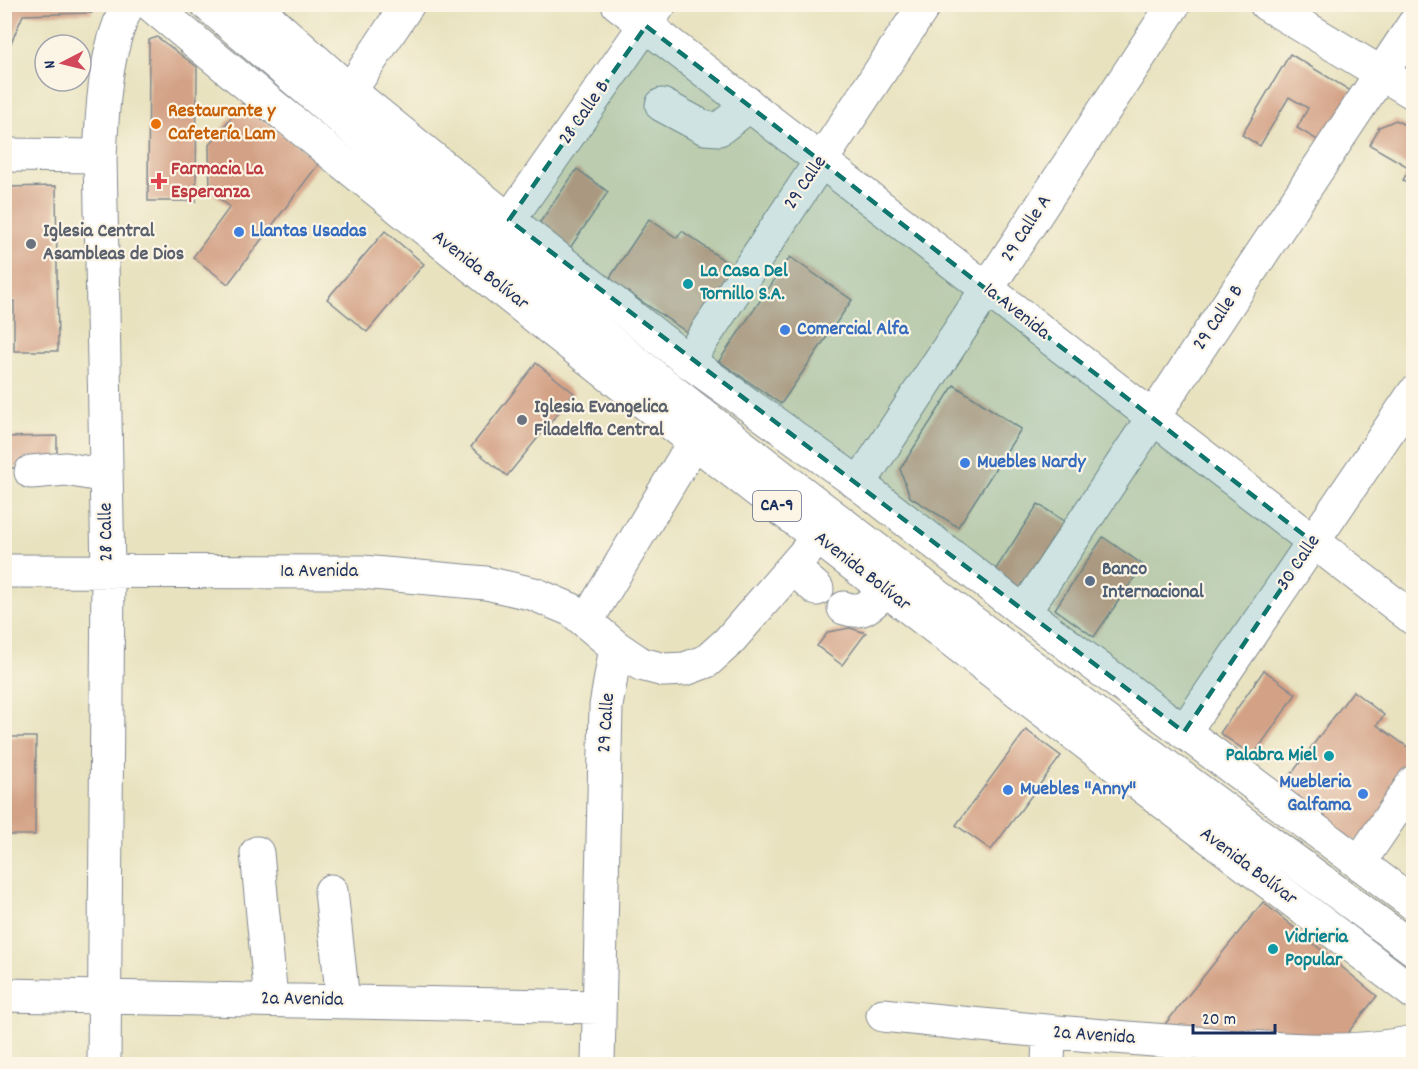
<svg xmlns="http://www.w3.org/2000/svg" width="1418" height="1069" font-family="Dekko,sans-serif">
  <rect width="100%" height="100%" fill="#fcf5e5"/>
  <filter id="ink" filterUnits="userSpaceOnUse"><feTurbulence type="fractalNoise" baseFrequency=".0167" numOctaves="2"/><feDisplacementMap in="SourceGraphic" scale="12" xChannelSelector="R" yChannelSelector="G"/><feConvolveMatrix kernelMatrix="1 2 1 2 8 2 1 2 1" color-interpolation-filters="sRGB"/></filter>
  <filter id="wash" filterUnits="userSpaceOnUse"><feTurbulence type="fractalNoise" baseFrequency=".008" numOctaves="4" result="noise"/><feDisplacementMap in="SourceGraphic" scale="24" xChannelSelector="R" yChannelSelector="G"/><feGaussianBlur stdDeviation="1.35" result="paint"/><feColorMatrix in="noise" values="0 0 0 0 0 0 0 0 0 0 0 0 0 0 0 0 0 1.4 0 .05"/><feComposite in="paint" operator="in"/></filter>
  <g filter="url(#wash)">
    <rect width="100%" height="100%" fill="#e8e2bf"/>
    <g id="blocks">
      <path fill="#d3a185" d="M4 4H91L92 13 23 15 8 50H4Z
        M157 37 197 67 196 201H148L149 40Z
        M1290 54 1351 91 1331 148 1297 128 1308 108 1289 97 1260 146 1242 135Z
        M242 104 320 162 228 284 193 257 230 207 210 191 209 145Z
        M1396 120 1413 130V186L1403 180 1410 168 1370 145 1379 127Z
        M577 169 608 192 570 248 538 225Z
        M56 186 58 351H14V301H4V187Z
        M649 219 677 238 682 231 739 271 694 337 609 279Z
        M385 231 424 264 367 332 327 299Z
        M790 257 852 300 781 404 719 361Z
        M536 363 574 393 507 476 471 447Z
        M954 385 1021 429 958 527 910 497 900 469Z
        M57 436V467L4 468V437Z
        M1038 504 1073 527 1031 593 988 581Z
        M1103 537 1143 565 1094 637 1055 609Z
        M850 628 866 633 842 665 817 646 828 632Z
        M1264 670 1296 694 1253 756 1220 733Z
        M1353 691 1384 715 1377 725 1413 751V776L1368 838 1351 841 1281 788Z
        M1026 730 1061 756 991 850 956 825Z
        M4 737H36L35 835H4Z
        M1263 902 1377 996 1339 1044 1162 1028Z"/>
    </g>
  </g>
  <g filter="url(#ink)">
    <use href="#blocks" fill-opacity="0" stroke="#82888e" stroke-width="1.5"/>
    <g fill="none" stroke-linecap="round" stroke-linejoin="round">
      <defs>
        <path id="minor" d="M207 4C363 138 520 271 681 398 921 588 1168 767 1414 949
          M618 4 1414 619
          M350 91 408 4
          M662 105 705 128 719 129 737 115 746 102
          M100 156 108 572 104 1064
          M509 220 660 4
          M688 361 925 4
          M31 472 66 469 106 476
          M859 484 1174 4
          M793 568 817 589
          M4 571 362 572 486 583 534 594 572 610 616 647 641 664 664 670 685 669 707 661 728 642 818 538
          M844 608C864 615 871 604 886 590
          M1024 612 1414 24
          M586 622 694 442
          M1184 732 1414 393
          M257 853 271 999
          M1359 863 1414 782
          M331 891 343 1001
          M4 995 599 1007
          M883 1015C987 1026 1091 1036 1196 1043 1267 1048 1343 1057 1414 1042
          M598 1064 606 706 616 647
          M1048 1064 1049 1033"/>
        <path id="major" d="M150 4C561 347 989 669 1414 993
          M252 4 350 91 509 220 688 361 859 484 1024 612 1414 904
          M1266 4 1414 93
          M4 155 100 156C103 103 104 53 128 4"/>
      </defs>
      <use href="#minor" stroke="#82888e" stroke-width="35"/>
      <use href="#major" stroke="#82888e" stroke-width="35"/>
      <use href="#minor" stroke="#fff" stroke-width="33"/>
      <use href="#major" stroke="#fff" stroke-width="33"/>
    </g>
  </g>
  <path fill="#0f766e" fill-opacity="0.2" stroke="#0f766e" stroke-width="4.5" stroke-dasharray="12 8" stroke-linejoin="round" d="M646 26 1313 542 1184 732 509 220Z"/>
  <circle fill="#e8710a" stroke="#fcf5e5" stroke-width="2" cx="156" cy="124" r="6"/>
  <path fill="#e0444e" stroke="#fcf5e5" stroke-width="2" d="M156 172h6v6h6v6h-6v6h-6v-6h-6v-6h6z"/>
  <g fill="#3f7fe0" stroke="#fcf5e5" stroke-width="2">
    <circle cx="239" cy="232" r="6"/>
    <circle cx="785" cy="330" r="6"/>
    <circle cx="965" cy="463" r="6"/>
    <circle cx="1008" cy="790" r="6"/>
    <circle cx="1363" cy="794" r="6"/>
  </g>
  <g fill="#6b7280" stroke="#fcf5e5" stroke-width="2">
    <circle cx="31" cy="244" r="6"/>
    <circle cx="522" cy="420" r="6"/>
  </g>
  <g fill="#0f9aa8" stroke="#fcf5e5" stroke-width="2">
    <circle cx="688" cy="284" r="6"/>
    <circle cx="1329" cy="756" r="6"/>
    <circle cx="1273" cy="949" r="6"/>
  </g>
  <circle fill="#5c6f8a" stroke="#fcf5e5" stroke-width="2" cx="1090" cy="581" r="6"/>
  <g text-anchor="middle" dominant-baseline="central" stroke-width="4.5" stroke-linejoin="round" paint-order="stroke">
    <rect fill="#fcf5e5" stroke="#5e6a86" stroke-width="1.5" x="753" y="491" width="48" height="30" rx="4.5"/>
    <g font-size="18" font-weight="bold" fill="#1b2f5e">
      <text x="777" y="506">CA-9</text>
    </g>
    <g font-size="20" font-weight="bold" fill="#c56008" stroke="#fcf5e5" text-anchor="start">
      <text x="168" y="112">Restaurante y<tspan x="168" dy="23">Cafetería Lam</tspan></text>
    </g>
    <g font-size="20" fill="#1b2f5e" stroke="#fcf5e5">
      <text transform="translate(585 113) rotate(-55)">28 Calle B</text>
      <text transform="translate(806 183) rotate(-56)">29 Calle</text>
      <text transform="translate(1027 229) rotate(-57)">29 Calle A</text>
      <text transform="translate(480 271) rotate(38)">Avenida Bolívar</text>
      <text transform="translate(1016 312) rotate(38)">1a Avenida</text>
      <text transform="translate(1219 318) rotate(-56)">29 Calle B</text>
      <text transform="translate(107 532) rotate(-91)">28 Calle</text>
      <text transform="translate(1299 563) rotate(-56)">30 Calle</text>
      <text x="319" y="572">1a Avenida</text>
      <text transform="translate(862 572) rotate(38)">Avenida Bolívar</text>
      <text transform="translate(607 723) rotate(-86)">29 Calle</text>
      <text transform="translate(1248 867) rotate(37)">Avenida Bolívar</text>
      <text transform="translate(302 1000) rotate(1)">2a Avenida</text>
      <text transform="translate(1094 1036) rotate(4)">2a Avenida</text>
    </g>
    <g font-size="20" font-weight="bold" fill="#be3a42" stroke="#fcf5e5" text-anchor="start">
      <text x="171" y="170">Farmacia La<tspan x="171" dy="23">Esperanza</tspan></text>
    </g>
    <g font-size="20" font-weight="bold" fill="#5b616d" stroke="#fcf5e5" text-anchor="start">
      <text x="43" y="232">Iglesia Central<tspan x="43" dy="23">Asambleas de Dios</tspan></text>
      <text x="534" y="408">Iglesia Evangelica<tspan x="534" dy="23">Filadelfia Central</tspan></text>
    </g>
    <g font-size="20" font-weight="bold" fill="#366cbe" stroke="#fcf5e5" text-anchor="start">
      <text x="251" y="232">Llantas Usadas</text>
      <text x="797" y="330">Comercial Alfa</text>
      <text x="977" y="463">Muebles Nardy</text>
      <text x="1351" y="783" text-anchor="end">Muebleria<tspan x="1351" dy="23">Galfama</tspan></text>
      <text x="1020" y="790">Muebles "Anny"</text>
    </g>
    <g font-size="20" font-weight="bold" fill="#0d838f" stroke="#fcf5e5" text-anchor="start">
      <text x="700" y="272">La Casa Del<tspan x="700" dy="23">Tornillo S.A.</tspan></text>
      <text x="1317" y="756" text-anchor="end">Palabra Miel</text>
      <text x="1285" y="938">Vidrieria<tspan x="1285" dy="23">Popular</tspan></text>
    </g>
    <g font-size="20" font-weight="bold" fill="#4e5e75" stroke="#fcf5e5" text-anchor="start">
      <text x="1102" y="570">Banco<tspan x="1102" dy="23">Internacional</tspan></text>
    </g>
  </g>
  <rect width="1418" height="1069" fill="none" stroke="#fcf5e5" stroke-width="24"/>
  <g transform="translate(63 63) rotate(263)"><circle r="28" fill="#fcf5e5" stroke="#a2a6af" stroke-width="1.5"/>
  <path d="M0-4.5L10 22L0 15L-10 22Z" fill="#d1495b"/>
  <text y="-9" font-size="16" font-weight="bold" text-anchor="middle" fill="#1b2f5e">N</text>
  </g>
  <path d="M1193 1024v9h82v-9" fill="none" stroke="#1b2f5e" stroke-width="3"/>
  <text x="1202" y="1024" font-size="18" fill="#1b2f5e" stroke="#fcf5e5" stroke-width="4.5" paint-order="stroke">20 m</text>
</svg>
